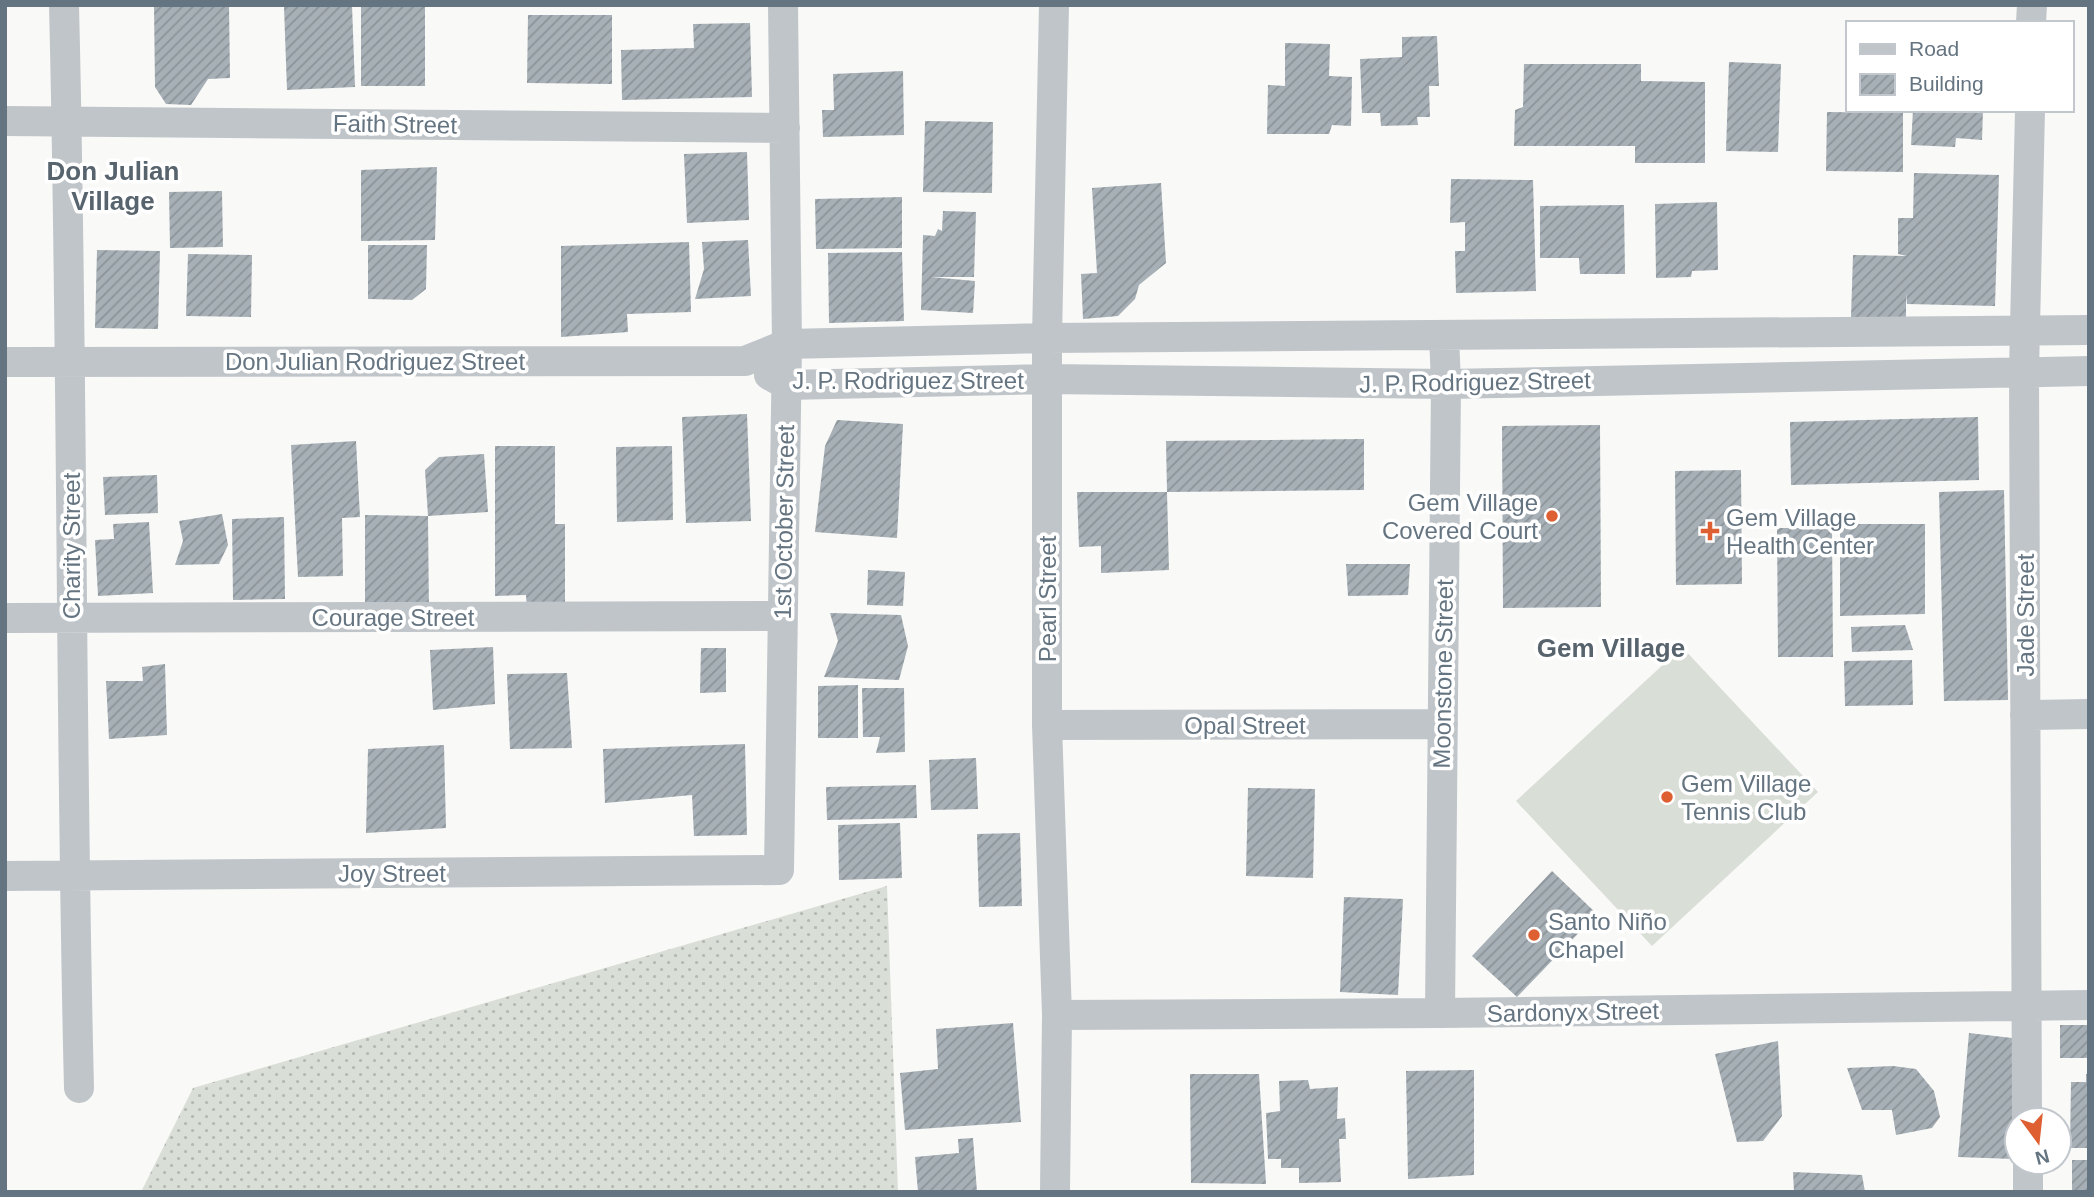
<svg xmlns="http://www.w3.org/2000/svg" width="2094" height="1197" font-family="Helvetica,sans-serif">
  <defs>
    <pattern id="grass-dots" width="8" height="8" patternUnits="userSpaceOnUse" patternTransform="scale(1.75)"><rect width="8" height="8" fill="#d9ded7"/><path d="M2 2h.1M6 6h.1" fill="none" stroke="#b4b9b4" stroke-width="1.8" stroke-linecap="round"/></pattern>
    <pattern id="building-hatch" width="6" height="6" patternUnits="userSpaceOnUse" patternTransform="scale(1.75)"><rect width="6" height="6" fill="#a7b0b6"/><path d="M-1 1l2-2M0 6l6-6M5 7l2-2" fill="none" stroke="#8c9499"/></pattern>
  </defs>
  <rect width="100%" height="100%" fill="#f9f9f7"/>
  <path fill="url(#grass-dots)" d="M887 886 898 1192H141L193 1088Z"/>
  <path fill="#d9ded7" d="M1682 647 1818 792 1652 946 1516 801Z"/>
  <path fill="url(#building-hatch)" d="M194 5H229L230 78 208 79 191 105 166 104 155 87 154 6Z
    M352 5 355 87 287 90 284 7Z
    M361 6H425V86H361Z
    M528 15H612V84L527 83Z
    M750 23 752 97 622 100 621 50 694 48 693 24Z
    M1437 36 1439 86H1429L1430 117H1417L1418 125 1381 126 1380 113H1362L1360 59 1402 57V37Z
    M1285 43 1330 44 1329 76 1352 77 1351 126 1332 125 1329 134H1267L1268 85 1285 86Z
    M1729 62 1781 64 1778 152 1726 151Z
    M1524 64H1641V81L1705 82V163H1635V146H1514L1515 110 1523 107Z
    M903 71 904 135 823 137 822 110H834L833 74Z
    M1913 110H1983L1982 140 1956 138 1955 147 1911 145Z
    M1827 112 1903 113V172L1826 171Z
    M925 121 993 122 992 193 923 192Z
    M747 152 749 220 687 223 684 154Z
    M437 167 435 240 361 241V170Z
    M1914 173 1999 175 1995 306 1907 304 1906 293V317H1851L1853 255 1907 256 1898 254V218H1913Z
    M1451 179 1533 180 1536 291 1456 293 1455 251H1465V222L1450 223Z
    M1161 183 1166 263 1139 285 1135 299 1118 316 1083 319 1081 274 1097 273 1092 188Z
    M222 191 223 247 170 248 169 192Z
    M902 197V248L816 249 815 199Z
    M1717 202 1718 270 1692 271 1691 277 1656 278 1655 204Z
    M1624 205 1625 274H1580L1579 258H1540V206Z
    M943 211 976 212 974 277H931L975 281 973 313 921 310 923 235 935 236 938 229 942 231Z
    M748 240 751 296 695 299 704 269 702 242Z
    M689 242 691 312 627 314 628 332 561 337V246Z
    M368 245H427L426 289 412 300 368 299Z
    M97 250 160 251 158 329 95 328Z
    M902 252 904 321 829 323 828 253Z
    M188 254 252 255 251 317 186 316Z
    M747 414 751 521 686 523 682 417Z
    M1978 417 1979 480 1791 485 1790 422Z
    M837 420 903 424 897 538 815 532 825 446Z
    M1600 425 1601 607 1503 608 1502 426Z
    M1364 439V490L1167 492 1166 441Z
    M356 441 360 517 342 518 343 576 298 577 291 445Z
    M495 446H555V524H565V608H527L526 595 495 596Z
    M672 446 673 520 617 522 616 447Z
    M484 454 488 512 428 516 425 470 439 457Z
    M1741 470 1742 584 1676 585 1675 471Z
    M157 475 158 513 105 515 103 477Z
    M2004 490 2008 700 1944 701 1939 492Z
    M1077 492H1167L1169 570 1101 573V546L1079 547Z
    M222 514 228 545 219 564 175 565 183 541 179 521Z
    M365 515 428 516 429 614H365Z
    M284 517 285 599 233 600 232 519Z
    M149 522 153 593 98 596 95 540 114 539 113 524Z
    M1840 524H1925V614L1840 616Z
    M1777 528H1832L1833 657H1778Z
    M1346 564H1410L1408 595 1348 596Z
    M868 570 905 572 903 606 867 605Z
    M830 613 901 615 908 646 899 680 824 677 838 641Z
    M1905 625 1913 650 1852 652 1851 627Z
    M493 647 495 704 433 710 430 650Z
    M701 648H726V692L700 693Z
    M1912 660 1913 705 1845 706 1844 661Z
    M165 664 167 735 109 739 106 681H143L142 667Z
    M567 673 572 748 510 749 507 674Z
    M858 685V738H818V686Z
    M862 688H904L905 752 876 753 880 737H863Z
    M745 744 747 835 694 836 692 795 605 803 603 749Z
    M444 745 446 828 366 833 368 749Z
    M976 758 978 809 931 810 929 760Z
    M916 785 917 818 827 820 826 787Z
    M1248 788 1315 789 1313 878 1246 876Z
    M900 823 902 878 839 880 838 825Z
    M1020 833 1022 906 979 907 977 834Z
    M1552 871 1597 914 1517 997 1472 956Z
    M1344 897 1403 899 1398 995 1340 992Z
    M1013 1023 1021 1122 905 1130 900 1073 938 1069 936 1029Z
    M2060 1025H2089V1058H2060Z
    M1969 1033 2012 1038 2013 1159 1958 1157Z
    M1778 1041 1782 1116 1763 1141 1737 1142 1715 1054Z
    M1893 1066 1916 1069 1934 1091 1940 1117 1932 1128 1896 1135 1892 1110H1862L1847 1068Z
    M1474 1070V1175L1408 1179 1406 1071Z
    M1190 1074H1259L1266 1184 1191 1183Z
    M2086 1074H2089V1148H2070L2071 1082H2086Z
    M1308 1080 1310 1089 1338 1087 1337 1119 1345 1118 1346 1139H1339L1341 1182 1299 1183V1168H1281V1159H1268L1266 1113 1280 1111 1279 1081Z
    M973 1138 977 1192H918L915 1157 959 1153 958 1139Z
    M2072 1160H2089V1192H2072Z
    M1793 1172 1862 1175 1865 1192H1794Z"/>
  <g fill="none" stroke-linecap="round" stroke-linejoin="round">
    <path stroke="#c0c5c9" stroke-width="30" d="M64 5C73 366 70 727 79 1088
      M1054 5 1047 338V725L1057 1015 1055 1192
      M2031 23 2032 5
      M5 121 785 128
      M5 362 745 361 787 344 1047 338 2089 330
      M769 375 787 385 1048 379 1446 384 2089 371
      M5 618 782 616
      M2025 715 2089 714
      M1047 725 1443 724
      M5 876 779 870 787 344 783 5
      M1440 1013 1446 384 1444 335
      M1057 1015 1440 1013 2089 1005
      M2027 1120 2024 371 2030 110
      M2028 1162V1192"/>
  </g>
  <g fill="#de5f32" stroke="#fff" stroke-width="2.5">
    <circle cx="1552" cy="516" r="7"/>
    <path d="M1706.5 520.5h7v7h7v7h-7v7h-7v-7h-7v-7h7z"/>
    <circle cx="1667" cy="797" r="7"/>
    <circle cx="1534" cy="935" r="7"/>
  </g>
  <g text-anchor="middle" dominant-baseline="central" stroke-width="7" stroke-linejoin="round" paint-order="stroke">
    <g font-size="24" fill="#657481" stroke="#fff">
      <text transform="translate(395 124) rotate(1)">Faith Street</text>
      <text x="375" y="361">Don Julian Rodriguez Street</text>
      <text x="908" y="380">J. P. Rodriguez Street</text>
      <text transform="translate(1475 382) rotate(-1)">J. P. Rodriguez Street</text>
      <text transform="translate(784 522) rotate(-89)">1st October Street</text>
      <text transform="translate(71 546) rotate(-90)">Charity Street</text>
      <text transform="translate(1047 599) rotate(-90)">Pearl Street</text>
      <text transform="translate(2025 615) rotate(-90)">Jade Street</text>
      <text x="393" y="617">Courage Street</text>
      <text transform="translate(1443 674) rotate(-89)">Moonstone Street</text>
      <text x="1245" y="725">Opal Street</text>
      <text x="392" y="873">Joy Street</text>
      <text transform="translate(1573 1012) rotate(-1)">Sardonyx Street</text>
    </g>
    <g font-size="24" fill="#657481" stroke="#fff" text-anchor="start">
      <text x="1538" y="502" text-anchor="end">Gem Village<tspan x="1538" dy="28">Covered Court</tspan></text>
      <text x="1726" y="517">Gem Village<tspan x="1726" dy="28">Health Center</tspan></text>
      <text x="1681" y="783">Gem Village<tspan x="1681" dy="28">Tennis Club</tspan></text>
      <text x="1548" y="921">Santo Niño<tspan x="1548" dy="28">Chapel</tspan></text>
    </g>
    <g font-size="26" font-weight="bold" fill="#57636d" stroke="#fff">
      <text x="113" y="171">Don Julian<tspan x="113" dy="30">Village</tspan></text>
      <text x="1611" y="648">Gem Village</text>
    </g>
  </g>
  <rect width="2094" height="1197" fill="none" stroke="#657481" stroke-width="14"/>
  <rect x="1846" y="21" width="228" height="91" fill="#ffffff" stroke="#c1c7cd" stroke-width="2"/>
  <rect x="1860" y="44" width="35" height="10" fill="#c0c5c9" stroke="#c1c7cd" stroke-width="2"/>
  <text x="1909" y="56" font-size="21" fill="#657481">Road</text>
  <rect x="1860" y="74" width="35" height="21" fill="url(#building-hatch)" stroke="#c1c7cd" stroke-width="2"/>
  <text x="1909" y="91" font-size="21" fill="#657481">Building</text>
  <g transform="translate(2038 1141) rotate(165)"><circle r="33" fill="#ffffff" stroke="#c1c7cd" stroke-width="2"/>
  <path d="M0-5L12 26L0 18L-12 26Z" fill="#de5f32"/>
  <text y="-10" font-size="19" font-weight="bold" text-anchor="middle" fill="#657481">N</text>
  </g>
</svg>
